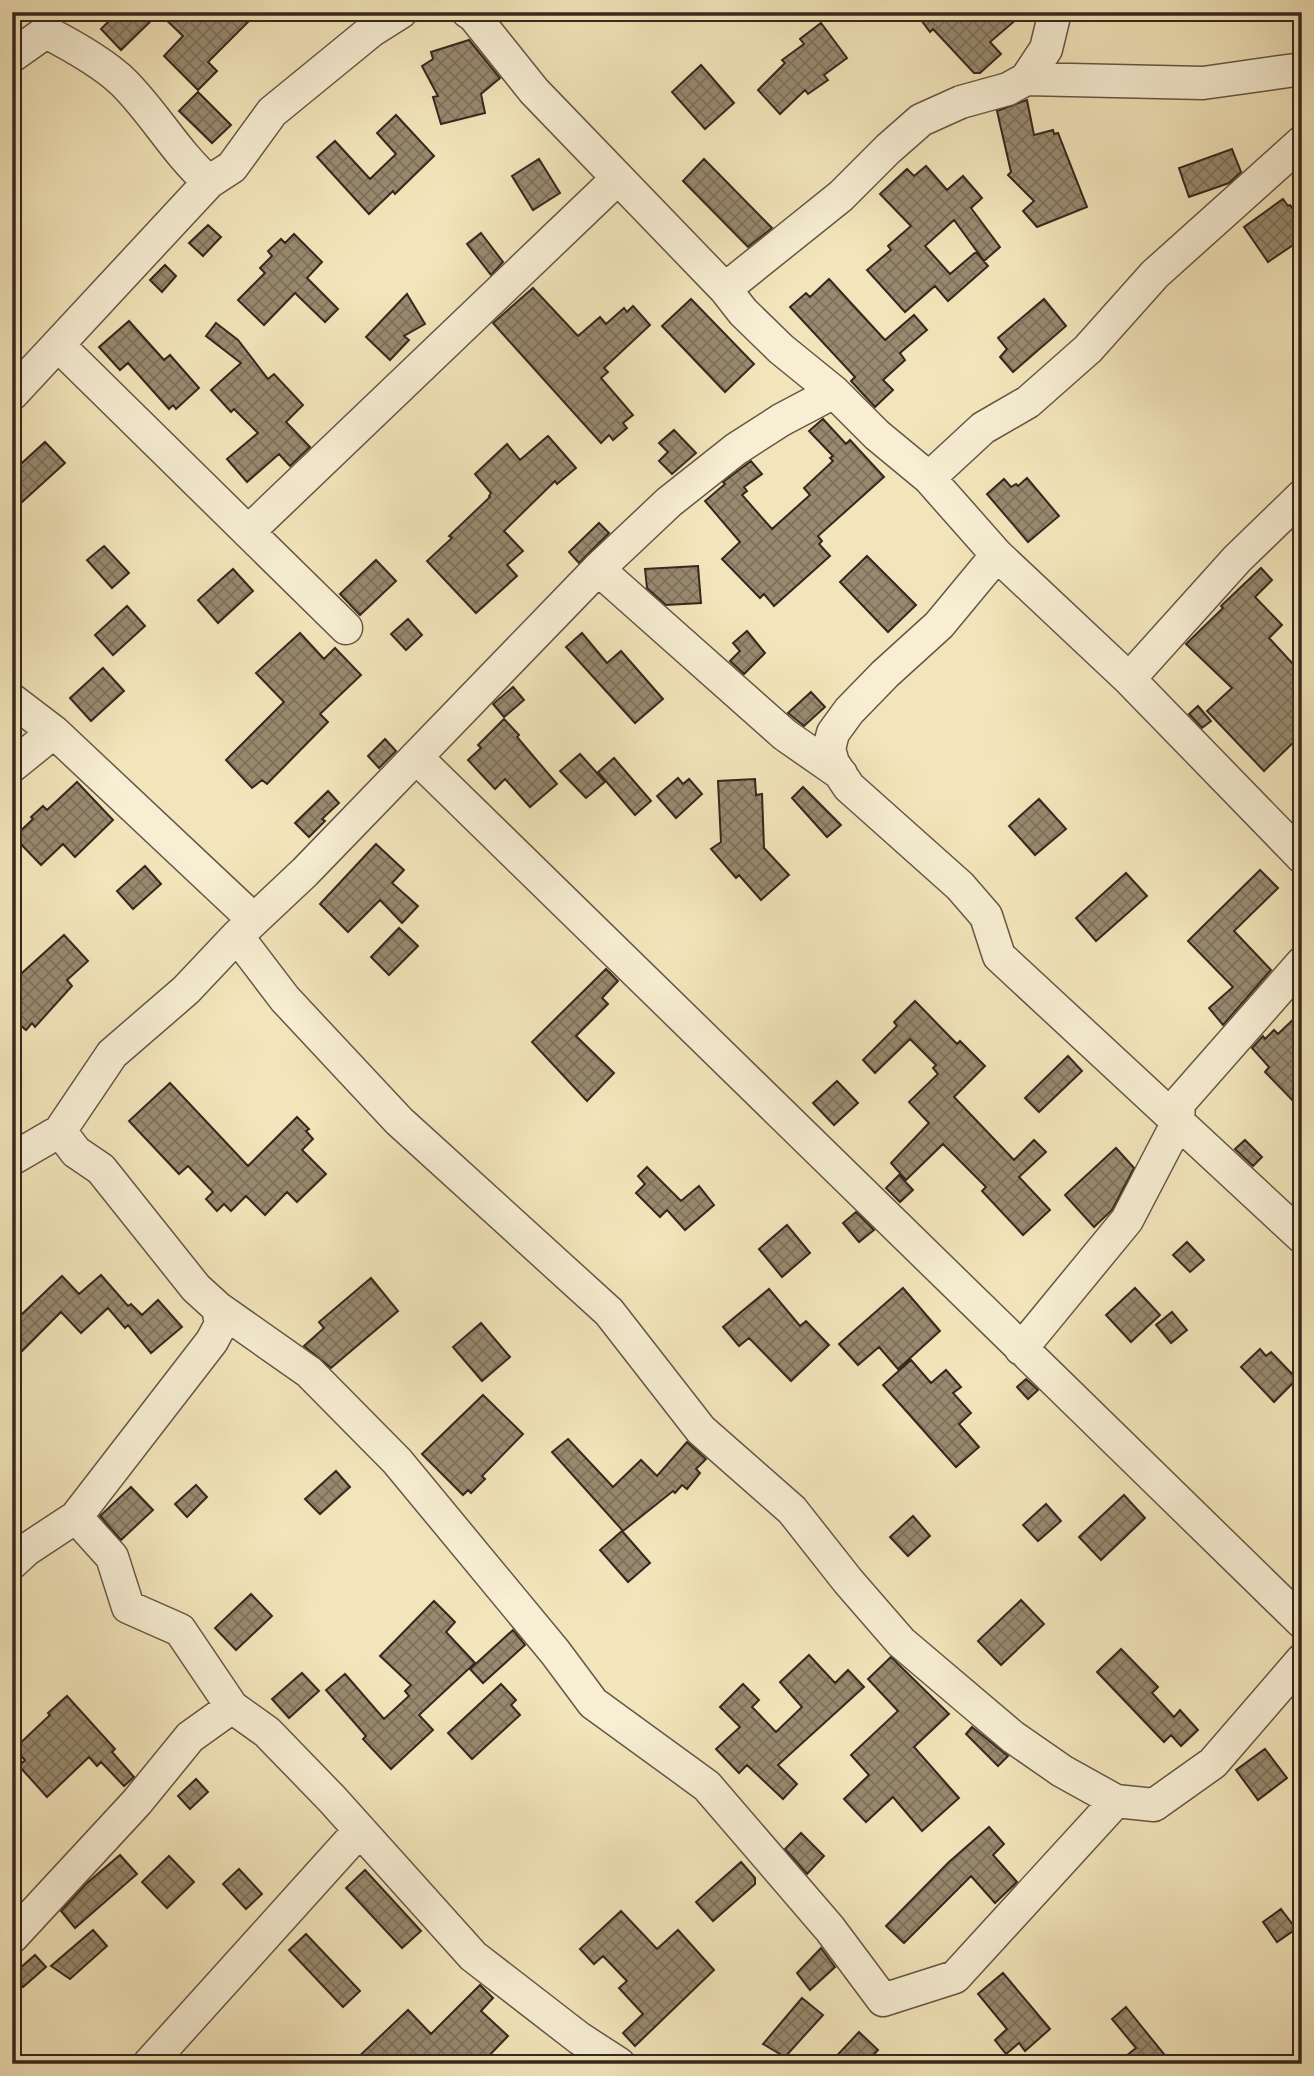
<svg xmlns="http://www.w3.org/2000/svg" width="1314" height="2076" font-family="Alegreya,serif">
  <defs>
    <pattern id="building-cross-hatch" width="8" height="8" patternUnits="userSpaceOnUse" patternTransform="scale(1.75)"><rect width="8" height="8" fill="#988a70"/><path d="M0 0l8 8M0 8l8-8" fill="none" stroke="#7d715b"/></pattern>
  </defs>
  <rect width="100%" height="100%" fill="#f3e5bb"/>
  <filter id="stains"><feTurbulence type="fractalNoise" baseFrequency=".00286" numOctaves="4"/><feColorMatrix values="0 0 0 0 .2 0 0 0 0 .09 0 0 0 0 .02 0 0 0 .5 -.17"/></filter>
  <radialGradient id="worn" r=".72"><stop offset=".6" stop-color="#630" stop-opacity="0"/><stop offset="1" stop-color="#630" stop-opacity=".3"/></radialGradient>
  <path fill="url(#building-cross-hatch)" stroke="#36271e" stroke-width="2" d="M118 12H241L249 21 208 62 217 71 198 90 164 56 183 36 159 13 121 50 101 29Z
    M915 12H1025L990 42 1001 54 980 73H974L933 29 930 32Z
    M821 23 847 58 824 75 828 80 808 94 805 90 780 114 758 90 785 63 782 60 804 44 800 39Z
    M469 40 500 78 481 94 485 113 441 124 433 97 438 96 422 66 433 59 431 52Z
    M701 65 734 103 705 129 672 92Z
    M198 92 231 125 212 143 179 111Z
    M1027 100 1034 135 1053 130 1054 134 1058 133 1087 207 1037 227 1023 211 1034 201 1008 175 1011 172 997 111Z
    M396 115 434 156 395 194 393 191 369 214 317 157 335 141 370 179 396 154 377 133Z
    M1232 149 1241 172 1229 183 1189 197 1179 168Z
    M539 159 560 193 533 210 512 176Z
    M704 159 772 228 748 247 683 181Z
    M926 166 947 190 963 176 982 198 971 208 1000 247 984 261 954 220 925 246 950 274 976 252 988 266 948 301 935 286 905 312 867 270 891 250 888 246 911 226 880 194 907 169 914 176Z
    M1283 199 1288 206 1290 205 1302 222V239L1268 262 1244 227Z
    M208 225 221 237 203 256 189 243Z
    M481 233 503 262 491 275 467 244Z
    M294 234 322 262 307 278 338 309 325 322 295 293 264 325 238 300 265 273 260 268 272 256 268 251 281 239 285 243Z
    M165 265 176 276 162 292 150 280Z
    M829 279 885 340 914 315 927 330 900 353 905 360 883 380 893 390 875 407 851 381 855 377 790 307 806 293 810 297Z
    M533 288 578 336 600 317 606 324 624 308 627 312 633 306 650 325 604 368 608 372 601 378 633 415 623 423 627 428 613 440 609 435 601 443 493 323Z
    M407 294 425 324 404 336 409 340 390 360 366 337Z
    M691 299 754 364 725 392 662 326Z
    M1044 299 1066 326 1013 372 1000 357 1007 349 998 338Z
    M129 321 164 360 170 355 199 388 176 409 173 405 169 409 128 363 120 370 99 347Z
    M216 323 238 340 268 379 274 374 303 405 286 422 310 447 290 466 279 454 247 482 227 459 258 433 234 409 231 412 211 390 241 363 206 336Z
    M823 419 846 444 850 440 884 477 818 536 822 541 819 544 830 556 774 606 764 594 760 598 722 559 740 542 705 501 725 484 723 482 751 461 762 474 744 487 747 491 742 495 772 529 810 495 804 488 833 461 830 458 833 456 809 431Z
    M674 430 696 453 672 474 659 461 668 452 659 443Z
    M548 436 576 468 557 484 555 481 504 531 523 551 507 565 517 576 476 613 427 561 452 538 449 536 490 497 489 496 491 493 475 474 507 444 520 460Z
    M45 442 65 463 22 502 12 491V472Z
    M1027 478 1059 516 1028 542 987 494 1004 479 1011 487 1016 484 1018 486Z
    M599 523 609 533 579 563 569 552Z
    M104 546 129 573 112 588 87 560Z
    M867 556 916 605 888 632 840 582Z
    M376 560 396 581 360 615 340 594Z
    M698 566 701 603 666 605 647 588 645 569Z
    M1261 568 1272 580 1255 597 1282 625 1269 638 1292 663 1302 654V734L1264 771 1207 711 1232 688 1186 644 1223 608 1221 606Z
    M233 569 253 591 218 623 198 600Z
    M127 606 145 626 113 655 95 635Z
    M408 619 422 635 406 650 391 634Z
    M747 631 765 653 744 674 730 661 740 651 733 643Z
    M300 633 324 659 335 648 361 675 320 714 328 722 267 784 262 780 252 788 226 760 284 702 256 673Z
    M582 633 607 663 621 651 663 699 635 723 566 647Z
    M103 668 124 691 91 721 70 698Z
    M513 687 524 700 504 717 493 704Z
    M811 692 825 707 804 726 788 713Z
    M1198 706 1211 721 1202 728 1189 714Z
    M504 719 519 735 517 737 557 784 530 807 505 779 495 789 468 760 481 748 478 745Z
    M385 739 396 751 379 768 368 756Z
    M580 754 605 782 586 798 560 771Z
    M614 758 651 801 635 815 598 772Z
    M678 778 683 784 689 779 702 794 676 818 657 796Z
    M755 779 756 795 762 794 764 848 789 875 761 900 739 875 736 878 711 849 721 842 718 781Z
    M77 782 113 820 75 857 63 844 41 865 14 837 33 819 31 817 43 806 47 810Z
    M803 787 841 825 827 837 792 798Z
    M328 791 339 803 322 819 325 821 309 837 295 823Z
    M1039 799 1066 829 1035 855 1009 826Z
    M376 844 404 870 392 883 418 906 402 923 380 900 348 932 320 904Z
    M145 866 161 884 133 909 117 891Z
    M1260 870 1278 888 1234 931 1271 970 1223 1025 1209 1008 1233 987 1188 941Z
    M1126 873 1147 896 1096 941 1076 918Z
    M399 928 418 946 389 975 371 957Z
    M64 935 88 961 67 980 72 986 35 1027 32 1023 26 1030 12 1018V982Z
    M606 969 618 981 602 998 608 1004 576 1036 614 1073 587 1101 532 1042Z
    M915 1001 957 1044 960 1041 985 1066 954 1097 1014 1160 1034 1140 1046 1152 1019 1177 1050 1210 1023 1235 982 1191 986 1187 943 1144 906 1180 891 1163 929 1123 909 1102 938 1074 933 1068 936 1065 910 1039 875 1073 863 1060 897 1026 894 1022Z
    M1302 1011V1110L1265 1072 1269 1067 1252 1048 1263 1036 1265 1039 1274 1030 1278 1034Z
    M1068 1056 1082 1071 1039 1112 1025 1098Z
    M837 1081 858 1103 834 1125 813 1103Z
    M170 1083 248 1166 297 1117 309 1129 306 1131 313 1139 302 1150 326 1174 297 1202 287 1192 265 1215 246 1196 231 1211 224 1204 217 1211 206 1199 213 1192 188 1166 179 1174 129 1121Z
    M1245 1140 1262 1157 1253 1166 1235 1149Z
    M1116 1148 1134 1168 1112 1210 1094 1227 1065 1195Z
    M647 1167 681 1201 699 1186 714 1205 685 1230 667 1210 660 1217 636 1193 645 1184 638 1176Z
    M899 1175 913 1190 900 1202 886 1188Z
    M856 1212 874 1230 859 1242 843 1223Z
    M787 1225 810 1253 782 1277 759 1249Z
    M1187 1242 1204 1260 1190 1272 1173 1255Z
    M101 1275 128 1306 131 1304 142 1315 158 1300 182 1327 151 1353 128 1325 125 1328 108 1308 81 1333 61 1312 22 1351 12 1342V1308L20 1316 62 1276 79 1294Z
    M371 1278 398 1311 331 1368 304 1346 324 1328 319 1322Z
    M903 1288 940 1331 898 1369 879 1347 858 1365 839 1344Z
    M1135 1288 1160 1315 1131 1342 1106 1315Z
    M769 1289 800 1326 806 1321 829 1345 791 1381 749 1338 739 1346 723 1327Z
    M1172 1312 1187 1330 1171 1343 1156 1325Z
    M481 1323 510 1357 482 1381 453 1347Z
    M1260 1349 1266 1356 1271 1352 1297 1379 1274 1402 1241 1367Z
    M911 1360 931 1383 946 1370 961 1387 953 1393 971 1413 959 1424 979 1447 956 1467 883 1385Z
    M1026 1379 1038 1390 1028 1399 1017 1387Z
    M483 1395 523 1434 482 1476 485 1479 471 1493 468 1490 463 1495 422 1454Z
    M568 1439 613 1487 641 1460 657 1476 687 1442 706 1459 696 1469 700 1473 687 1489 682 1485 675 1493 673 1491 623 1531 552 1452Z
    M336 1471 350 1487 320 1514 305 1499Z
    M196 1485 207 1497 187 1517 175 1504Z
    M131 1487 153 1510 121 1540 100 1516Z
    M1124 1495 1145 1518 1101 1560 1079 1537Z
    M1046 1504 1061 1521 1038 1541 1023 1525Z
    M913 1516 930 1536 908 1556 890 1537Z
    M622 1531 650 1563 628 1582 600 1550Z
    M251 1594 272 1616 236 1650 215 1628Z
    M1021 1600 1044 1624 1001 1665 978 1641Z
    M434 1601 455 1622 446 1632 475 1663 419 1715 433 1730 391 1769 363 1739 366 1736 326 1690 345 1674 384 1719 409 1696 405 1691 411 1685 380 1656Z
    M513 1630 525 1645 483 1683 470 1669Z
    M1121 1649 1158 1687 1152 1693 1174 1717 1180 1710 1198 1730 1181 1746 1171 1735 1164 1742 1097 1672Z
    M809 1655 835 1683 848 1670 864 1687 778 1765 797 1784 783 1799 747 1765 739 1773 716 1749 740 1727 720 1707 743 1684 759 1700 752 1707 776 1732 802 1707 780 1682Z
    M891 1657 949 1714 914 1747 959 1798 922 1831 893 1797 866 1822 844 1799 869 1775 851 1755 898 1711 868 1679Z
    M302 1673 319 1691 289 1718 272 1699Z
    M501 1684 516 1700 511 1705 520 1715 472 1759 448 1733Z
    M67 1696 115 1749 112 1752 134 1777 124 1786 101 1762 97 1766 89 1757 47 1797 19 1766 25 1760 14 1749 50 1715 48 1713Z
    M972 1727 1008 1756 998 1766 966 1734Z
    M1265 1749 1287 1778 1258 1800 1236 1770Z
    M196 1779 208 1792 190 1809 178 1796Z
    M989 1827 1004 1844 993 1855 1017 1882 995 1903 971 1876 904 1943 886 1926 949 1862Z
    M801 1833 824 1856 807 1874 785 1849Z
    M120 1855 137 1874 75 1928 61 1911 87 1883Z
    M169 1856 194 1882 167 1908 142 1882Z
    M741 1862 755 1878V1884L713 1921 696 1902Z
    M239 1869 262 1894 246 1909 223 1884Z
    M365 1870 421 1931 402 1948 346 1888Z
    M1281 1909 1296 1929 1277 1942 1263 1922Z
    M621 1911 657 1949 678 1930 714 1970 635 2046 623 2033 643 2014 619 1988 627 1981 603 1956 594 1964 580 1949Z
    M93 1930 107 1946 70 1979 51 1966Z
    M306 1934 360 1991 343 2007 289 1950Z
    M821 1948 835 1967 810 1990 797 1973Z
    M35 1955 46 1967 23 1987 12 1975Z
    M1003 1973 1050 2029 1025 2051 1019 2043 1006 2054 995 2040 1007 2029 978 1994Z
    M480 1985 493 1998 481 2011 508 2036 481 2064H351L408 2010 431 2034Z
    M802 1998 823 2015 785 2057 763 2044Z
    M1126 2007 1142 2027 1172 2064H1116L1136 2048 1112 2019Z
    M859 2032 878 2050 865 2064H829Z"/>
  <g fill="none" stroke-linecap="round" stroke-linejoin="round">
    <defs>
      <path id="minor" d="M468 12 474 16 534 91 725 289 743 312 781 349 834 392 877 435 929 478 997 555 1129 679 1302 857
        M12 56 46 32C71 45 104 63 124 83 155 114 176 153 209 182L232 167 272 112 371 31 401 12
        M1026 79 1203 83 1302 69
        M725 289 841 196 888 149 921 120 961 102 1008 89 1026 79 1046 49 1055 12
        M58 345 346 628
        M12 394 209 182
        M929 478 983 428 1028 402 1088 349 1155 274 1302 142
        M248 532 617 179
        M997 555 939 625 885 674 849 711 833 733 829 749 833 763 849 787 960 886 986 916 999 956 1302 1237
        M598 569 785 735 841 774
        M1129 679 1237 559 1302 496
        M12 700 54 732 254 920
        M416 757 1302 1622
        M12 766 54 732
        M237 936 285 999 399 1121 609 1312 701 1430 792 1510 848 1581 901 1642 1013 1737 1062 1771 1116 1801 1154 1805 1213 1763 1302 1660
        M12 1159 60 1131 112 1054 186 990 237 936 305 872 598 569 669 502 736 449 781 420 834 392
        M218 1308 309 1372 397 1461 555 1652 593 1703 707 1786 830 1929 883 2000 955 1977 1116 1801
        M1021 1349 1127 1220 1178 1122 1179 1103 1302 963
        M76 1517 112 1557 128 1607 180 1630 232 1707 267 1732 332 1799 473 1956 579 2038 619 2064
        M12 1563 26 1550 76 1517 212 1341 221 1324 218 1308 196 1288 101 1169 76 1152 60 1131
        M12 1937 137 1802 190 1737 232 1707
        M149 2064 360 1830"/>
    </defs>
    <use href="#minor" stroke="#655645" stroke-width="35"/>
    <use href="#minor" stroke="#f7eed3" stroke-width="32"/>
  </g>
  <rect width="1314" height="2076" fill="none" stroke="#f3e5bb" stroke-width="42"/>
  <rect x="14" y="14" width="1286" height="2048" fill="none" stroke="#36271e" stroke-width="3.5"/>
  <rect x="21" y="21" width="1272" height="2034" fill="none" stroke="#36271e" stroke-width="2"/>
  <rect width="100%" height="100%" filter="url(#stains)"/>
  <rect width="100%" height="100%" fill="url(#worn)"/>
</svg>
